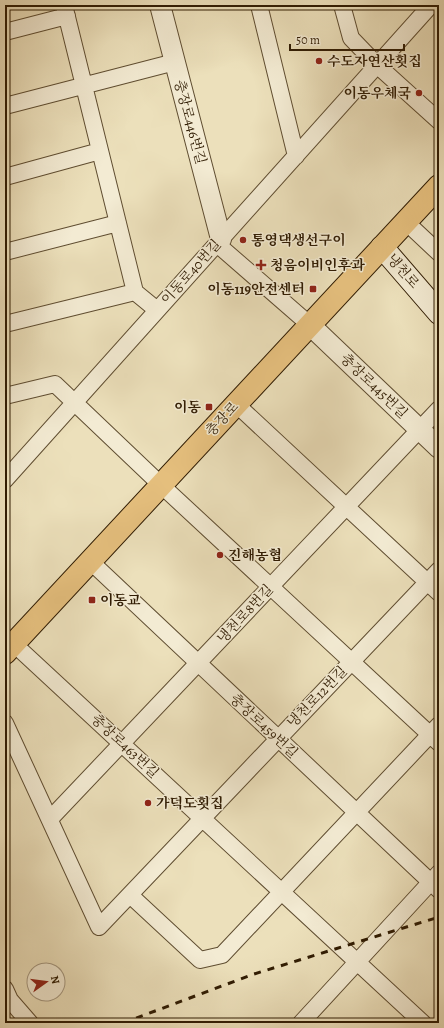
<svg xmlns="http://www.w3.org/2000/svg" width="444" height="1028" font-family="Alegreya,'Noto Serif KR',serif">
  <rect width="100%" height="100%" fill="#ece0bb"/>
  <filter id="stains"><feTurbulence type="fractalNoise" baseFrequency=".005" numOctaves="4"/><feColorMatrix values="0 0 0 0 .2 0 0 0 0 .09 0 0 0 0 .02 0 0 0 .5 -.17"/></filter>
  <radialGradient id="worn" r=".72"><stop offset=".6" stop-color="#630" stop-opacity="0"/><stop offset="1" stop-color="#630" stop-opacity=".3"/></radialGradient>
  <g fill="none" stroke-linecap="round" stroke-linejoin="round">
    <defs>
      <path id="minor" d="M64 5 135 292 157 310
        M259 5 296 156
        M342 5 351 38 377 65 439 121
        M5 32 67 16
        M5 106 175 62
        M5 177 100 151
        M406 222 439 253
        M217 244 310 325
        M5 252 118 223
        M5 324 135 292
        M5 396 55 384 160 484 439 743
        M236 404 439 593
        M5 480 431 5
        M90 561 439 890
        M14 644 423 1023
        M5 723 99 927 439 570
        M50 819 439 409
        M130 895 200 960 222 955 439 725
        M5 989 10 1000 30 1023
        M301 1023 439 873"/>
      <path id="tertiary" d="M160 5 221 239
        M310 325 439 448"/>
      <path id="secondary" d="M382 247 439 313"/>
      <path id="primary" d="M5 653 439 186"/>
    </defs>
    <use href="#minor" stroke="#5f4d31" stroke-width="18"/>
    <use href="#tertiary" stroke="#5f4d31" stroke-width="22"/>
    <use href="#secondary" stroke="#301c03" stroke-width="24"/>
    <use href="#primary" stroke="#301c03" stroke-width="24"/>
    <use href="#minor" stroke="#f3ebd3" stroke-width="16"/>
    <use href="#tertiary" stroke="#f3ebd3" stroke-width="20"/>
    <use href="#secondary" stroke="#f3ebd3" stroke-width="22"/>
    <use href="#primary" stroke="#e6c07e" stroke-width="22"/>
    <path stroke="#301c03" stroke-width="3" stroke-dasharray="7 7" stroke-linecap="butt" d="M123 1023 254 974 439 917"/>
  </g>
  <g fill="#8f2418" stroke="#f3ebd3" stroke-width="1.5">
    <circle cx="319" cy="61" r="4"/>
    <circle cx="419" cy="93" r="4"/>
    <circle cx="243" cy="240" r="4"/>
    <path d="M259 259h4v4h4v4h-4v4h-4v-4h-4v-4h4z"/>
    <rect x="309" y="285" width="8" height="8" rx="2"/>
    <rect x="205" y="403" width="8" height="8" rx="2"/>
    <circle cx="220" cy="555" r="4"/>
    <rect x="88" y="596" width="8" height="8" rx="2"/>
    <circle cx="148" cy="803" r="4"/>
  </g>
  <g text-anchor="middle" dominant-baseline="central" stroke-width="3" stroke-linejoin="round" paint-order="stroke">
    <g font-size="14" font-weight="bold" fill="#301c03" stroke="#f3ebd3" text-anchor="start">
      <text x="327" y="61">수도자연산횟집</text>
      <text x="411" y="93" text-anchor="end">이동우체국</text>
      <text x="251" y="240">통영댁생선구이</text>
      <text x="270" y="265">청음이비인후과</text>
      <text x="305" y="289" text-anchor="end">이동119안전센터</text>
      <text x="201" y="407" text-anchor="end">이동</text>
      <text x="228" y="555">진해농협</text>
      <text x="100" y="600">이동교</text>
      <text x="156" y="803">가덕도횟집</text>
    </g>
    <g font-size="14" fill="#301c03" stroke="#f3ebd3">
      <text transform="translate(190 122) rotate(75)">충장로446번길</text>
      <text transform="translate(403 271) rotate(49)">냉천로</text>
      <text transform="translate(191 272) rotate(-48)">이동로40번길</text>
      <text transform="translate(374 386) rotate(44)">충장로445번길</text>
      <text transform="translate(222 419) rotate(-47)">충장로</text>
      <text transform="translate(245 614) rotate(-47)">냉천로8번길</text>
      <text transform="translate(317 697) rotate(-46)">냉천로12번길</text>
      <text transform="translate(264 726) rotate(43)">충장로459번길</text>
      <text transform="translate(125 746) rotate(43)">충장로463번길</text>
    </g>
  </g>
  <rect width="444" height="1028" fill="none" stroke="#ece0bb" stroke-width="20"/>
  <rect x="6" y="6" width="432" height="1016" fill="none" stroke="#301c03" stroke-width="2"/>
  <rect x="10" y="10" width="424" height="1008" fill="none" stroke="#301c03"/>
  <g transform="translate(46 982) rotate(76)"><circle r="19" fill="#f3ebd3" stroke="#a59880"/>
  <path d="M0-3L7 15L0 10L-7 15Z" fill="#8f2418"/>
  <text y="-6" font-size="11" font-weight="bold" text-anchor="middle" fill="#301c03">N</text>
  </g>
  <path d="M290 44v6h114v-6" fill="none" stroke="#301c03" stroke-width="2"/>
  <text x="296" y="44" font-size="12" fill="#301c03" stroke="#f3ebd3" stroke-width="3" paint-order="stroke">50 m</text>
  <rect width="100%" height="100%" filter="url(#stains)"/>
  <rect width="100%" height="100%" fill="url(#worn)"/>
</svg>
